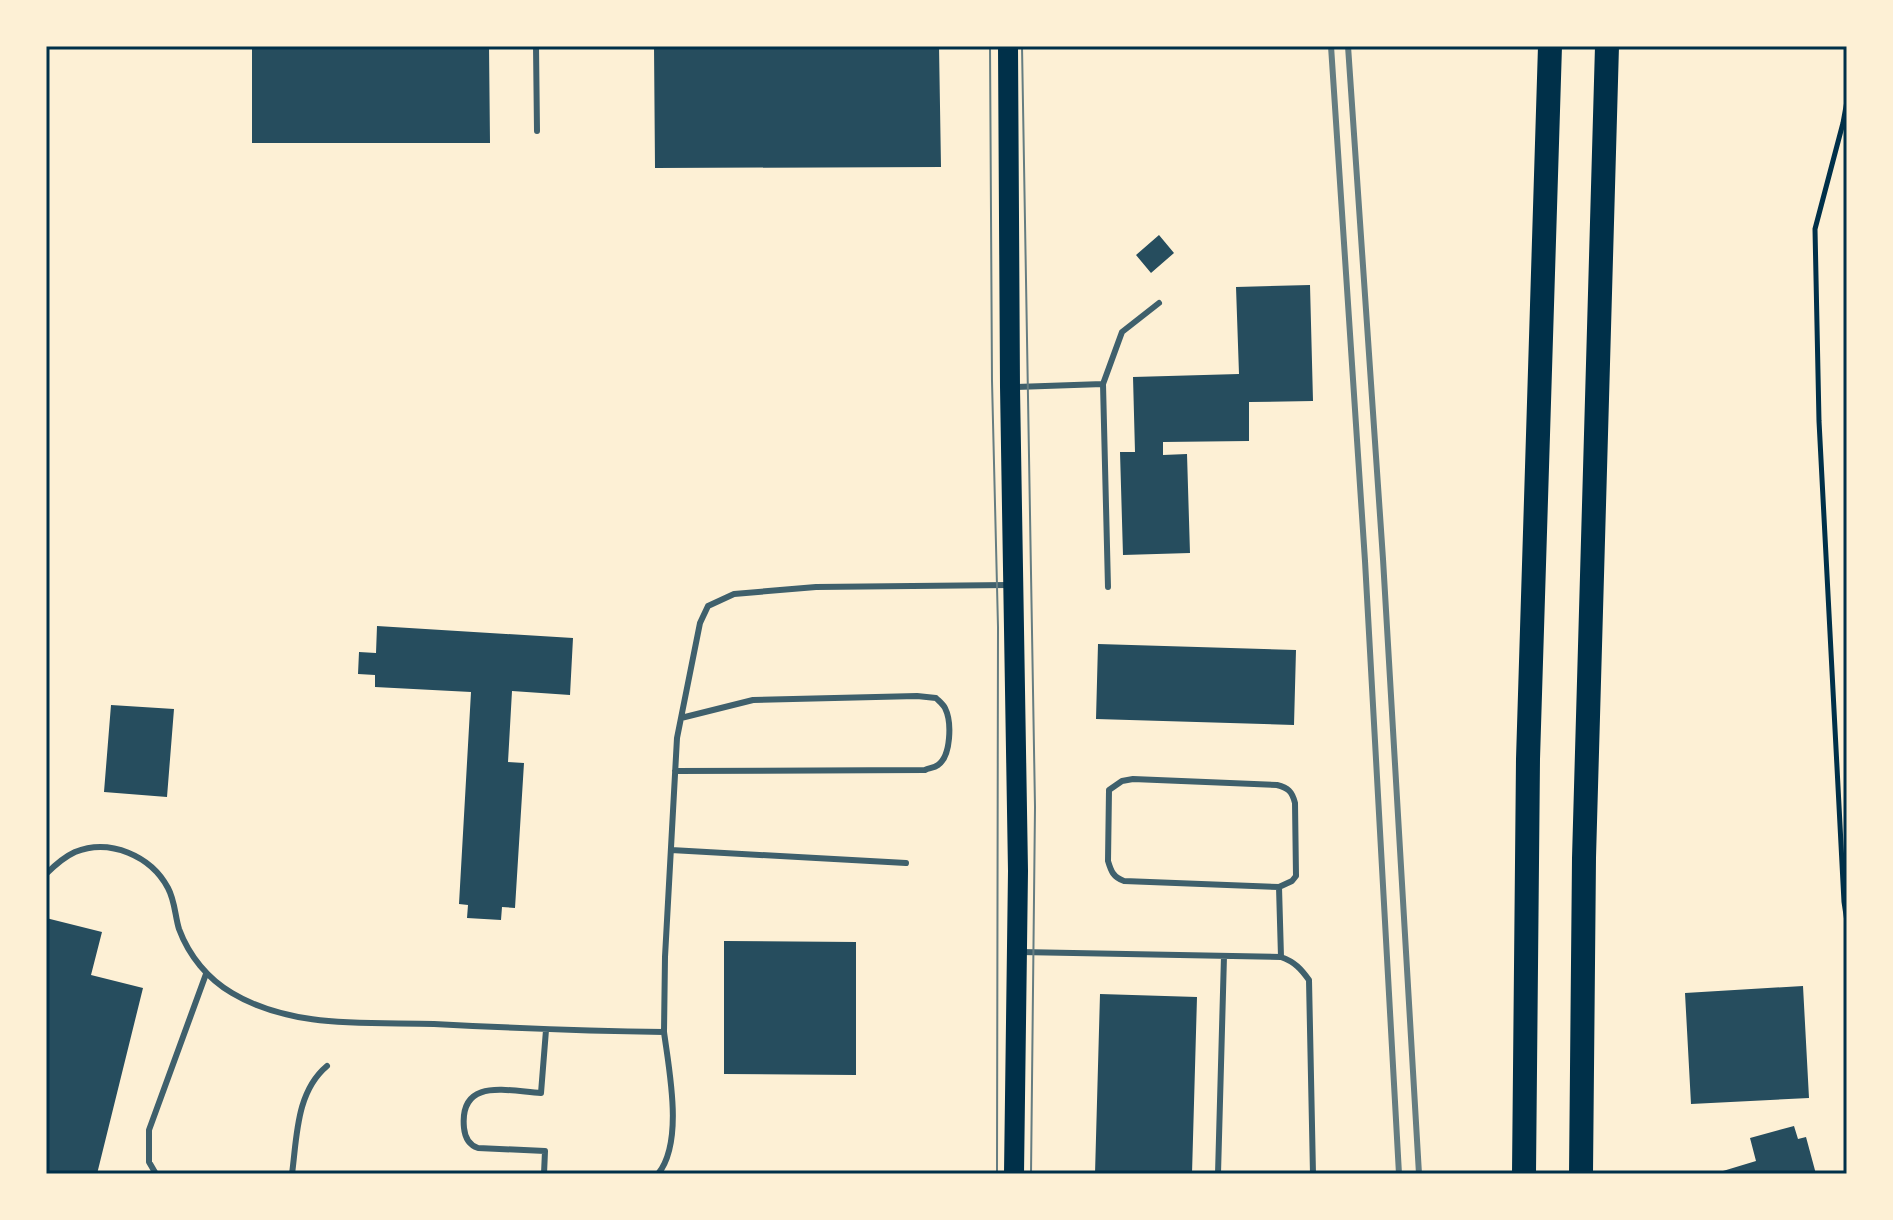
<svg xmlns="http://www.w3.org/2000/svg" width="1893" height="1220" font-family="Cabin,sans-serif">
  <rect width="100%" height="100%" fill="#fdf0d5"/>
  <path fill="#264d5e" d="M252 46H489L490 143H252Z
    M654 46H939L941 167 655 168Z
    M1159 235 1174 253 1151 273 1136 255Z
    M1310 285 1313 401 1249 402V441L1163 442V455L1187 454 1190 553 1123 555 1120 452H1135L1133 377 1239 374 1236 287Z
    M377 626 573 638 570 695 512 691 508 762 524 763 515 908 502 907 501 920 467 918 468 905 459 904 471 692 375 687V675L358 674 359 652 376 653Z
    M1098 644 1296 650 1294 725 1096 719Z
    M111 705 174 709 167 797 104 792Z
    M46 918 102 932 91 975 143 988 97 1174H46Z
    M724 941 856 942V1075L724 1074Z
    M1803 986 1809 1098 1691 1104 1685 993Z
    M1100 994 1197 997 1192 1174H1095Z
    M1794 1126 1798 1139 1806 1137 1816 1174H1713L1756 1161 1750 1138Z"/>
  <g fill="none" stroke-linecap="round" stroke-linejoin="round">
    <path stroke="#003049" stroke-width="5" d="M1847 101 1843 123 1815 229 1819 421 1844 902 1847 922"/>
    <path stroke="#3f606c" stroke-width="6" d="M536 46 537 131
      M1015 387 1103 384
      M1108 587 1103 384 1122 332 1159 303
      M675 771 925 770C929 768 934 768 938 765 951 756 952 722 945 708 943 704 939 701 936 698L917 696 753 700 681 718
      M1133 779 1277 785C1288 788 1292 791 1295 803L1296 876 1292 881 1279 887 1124 881C1113 877 1111 871 1108 861L1109 790 1122 781Z
      M671 850 906 863
      M46 874C54 866 64 857 75 852 110 838 151 856 168 888 175 901 175 916 179 929 189 956 208 979 232 993 292 1029 367 1022 434 1024 511 1028 587 1031 664 1032L665 957 677 738 700 623 708 606 734 594 816 587 1009 585
      M1279 887 1281 957
      M1020 952 1281 957C1295 962 1301 969 1309 980L1313 1174
      M156 1174 149 1162V1130L206 974
      M292 1174C297 1137 296 1092 327 1066
      M544 1174 545 1151 478 1148C469 1145 465 1138 464 1128 459 1077 507 1091 541 1093L546 1030
      M658 1174C684 1142 669 1070 664 1032
      M1218 1174 1224 956"/>
    <path stroke="#003049" stroke-width="20" d="M1008 46 1010 387 1018 871 1014 1174"/>
    <path stroke="#003049" stroke-width="24" d="M1524 1174 1528 759 1550 46
      M1581 1174 1584 858 1607 46"/>
    <path stroke="#657d81" stroke-width="2" d="M990 46 992 381 998 627 997 1174
      M1022 46 1035 807 1031 1174"/>
    <path stroke="#657d81" stroke-width="6" d="M1331 46 1365 561 1399 1174
      M1348 46 1383 559 1419 1174"/>
  </g>
  <rect width="1893" height="1220" fill="none" stroke="#fdf0d5" stroke-width="96"/>
  <rect x="48" y="48" width="1797" height="1124" fill="none" stroke="#003049" stroke-width="3"/>
</svg>
